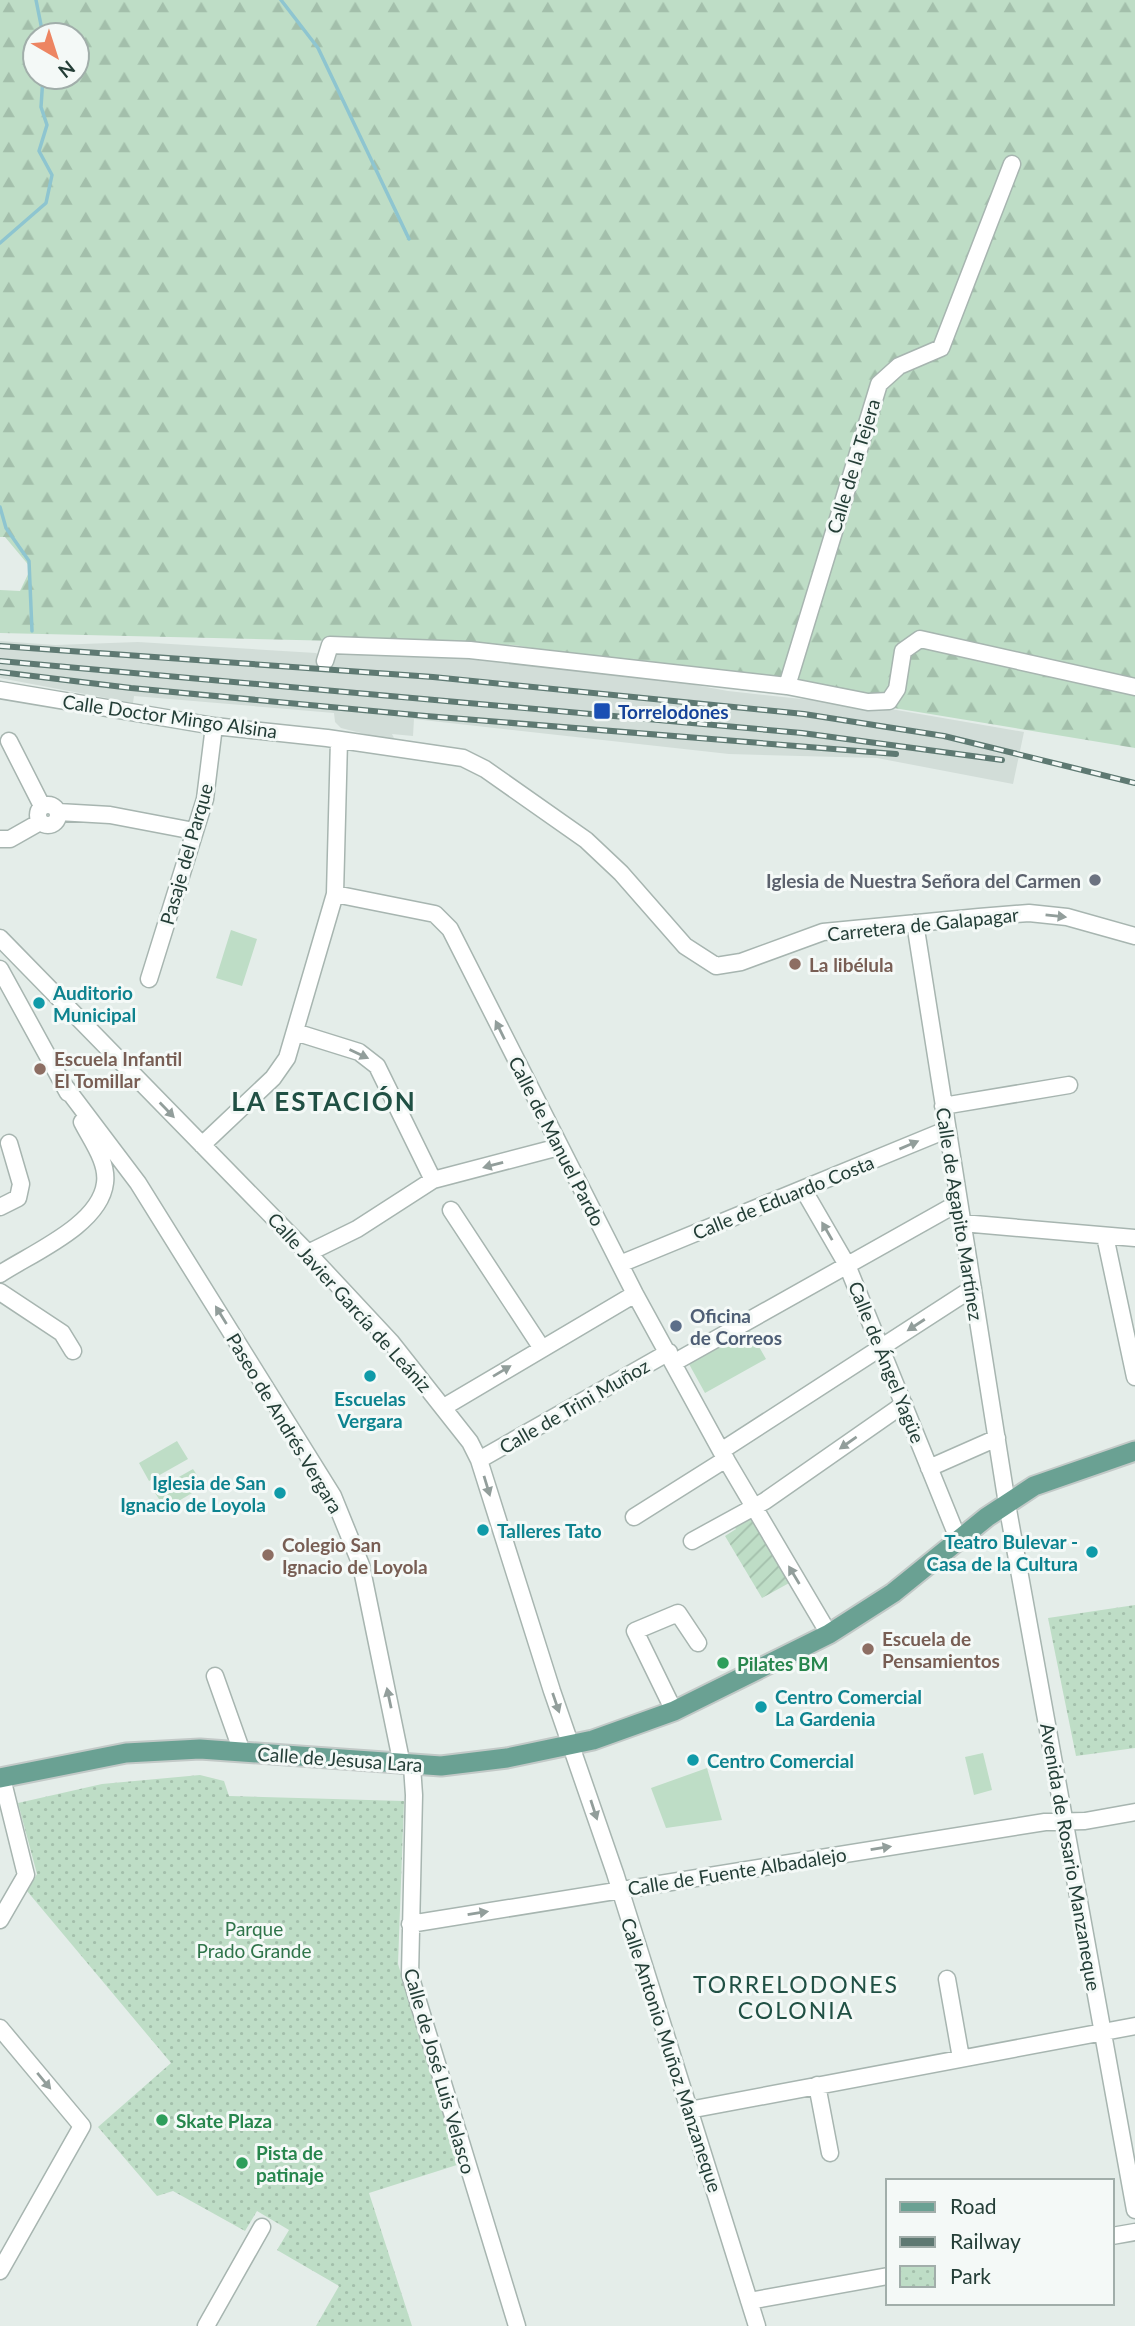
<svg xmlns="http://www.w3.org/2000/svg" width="1135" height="2326" font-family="Lato,sans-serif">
  <defs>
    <pattern id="forest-firs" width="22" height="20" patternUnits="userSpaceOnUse" patternTransform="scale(1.75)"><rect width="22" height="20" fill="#beddc6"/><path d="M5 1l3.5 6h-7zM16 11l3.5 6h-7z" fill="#a3bfab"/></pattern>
    <pattern id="park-dots" width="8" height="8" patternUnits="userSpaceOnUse" patternTransform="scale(1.75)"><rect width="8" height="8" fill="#beddc6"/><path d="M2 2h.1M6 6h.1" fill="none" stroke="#a3bfab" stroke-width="1.8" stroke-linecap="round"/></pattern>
    <pattern id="garden-furrows" width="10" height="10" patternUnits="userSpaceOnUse" patternTransform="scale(1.75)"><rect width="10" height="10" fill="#beddc6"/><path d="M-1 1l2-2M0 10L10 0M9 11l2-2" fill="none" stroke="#a3bfab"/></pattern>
  </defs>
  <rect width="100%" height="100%" fill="#e4ede9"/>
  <path fill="#d2ddd8" d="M0 641 55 645 138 642 316 653 325 661 333 655H466L596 667 728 691 885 708 1024 732 1013 784 877 758 729 754 414 719 413 736 392 734 394 738H381L341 728 335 722 334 713 134 696 133 703 0 678Z"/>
  <path fill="#beddc6" d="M231 930 257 939 242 986 216 978Z
    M750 1331 766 1359 705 1393 689 1364Z
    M177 1441 188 1459 149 1481 139 1463Z
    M193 1469 204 1486 165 1509 154 1491Z
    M983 1753 992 1790 974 1795 965 1757Z
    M707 1768 722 1820 666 1828 651 1788Z"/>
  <path fill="url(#forest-firs)" fill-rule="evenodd" d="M0 0H1135V748L514 645 0 633V590L20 591 31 568 5 537H0ZM35 35H77V77H35Z"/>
  <path fill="url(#park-dots)" d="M1135 1605V1748L1076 1756 1048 1618Z
    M200 1775 224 1781 229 1796 404 1801 398 1964 460 2164 369 2193 412 2326H316L339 2286 277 2250 289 2230 257 2211 245 2231 173 2191 157 2196 98 2127 171 2063 27 1891 37 1874 18 1803 102 1784Z"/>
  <path fill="url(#garden-furrows)" d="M748 1511 791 1582 762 1598 725 1536 736 1529 730 1522Z"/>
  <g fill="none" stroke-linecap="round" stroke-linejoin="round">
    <path stroke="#8ec5d0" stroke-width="3.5" d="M36 0 43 35
      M281 0 318 48 409 239
      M0 243 46 203 52 175 39 151 47 125 41 107 43 77
      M0 507 6 528 29 561 32 631"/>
    <defs>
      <path id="minor" d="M325 661 330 645 470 650 787 686 868 702 889 701 897 689 903 651 920 639 1135 687
        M787 686 879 384 899 366 941 348 1012 164
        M0 690 214 726 327 738 463 758 485 769 586 840 621 873 685 946 716 966 741 962 823 932 979 917 1029 913 1067 917 1135 936
        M9 741 42 806
        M38 815a10 10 0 1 1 20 0a10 10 0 1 1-20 0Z
        M58 812 110 815 194 831
        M0 839H10L40 822
        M335 894 435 914 450 929 635 1294 721 1451 829 1634
        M915 923 1007 1504 1135 2210
        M0 938 308 1253 391 1342 470 1442 479 1460 552 1691 615 1873 757 2326
        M0 969 68 1093
        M149 979 205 799 214 726
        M295 1032 359 1052 377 1066 433 1180
        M64 1085 138 1183 333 1496 361 1565 402 1765
        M943 1106 1069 1085
        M202 1145 273 1078 287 1058 335 894 339 740
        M803 1189 847 1265 959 1541
        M0 1207 18 1198 21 1184 9 1143
        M451 1210 541 1347
        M962 1223 1135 1238
        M1105 1236 1135 1377
        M308 1253 357 1229 433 1180 559 1147
        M620 1264 946 1130
        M0 1274C32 1253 100 1225 105 1183 108 1162 91 1140 82 1122
        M0 1292 62 1333 73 1351
        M675 1362 958 1203
        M444 1407 635 1294
        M721 1451 973 1288
        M479 1460 669 1352
        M929 1468 997 1438
        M634 1517 726 1459
        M692 1541 765 1501 904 1404
        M215 1676 242 1752
        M674 1711 635 1631 678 1613 698 1643
        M412 1766 414 1795 410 1975 517 2326
        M0 1920 26 1875 2 1778
        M410 1924 1045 1822 1085 1821 1135 1812
        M947 1979 961 2058
        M0 2028 82 2126 0 2271
        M817 2085 830 2153
        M689 2110 1135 2026
        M1112 2236 1135 2232
        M749 2301 888 2276
        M206 2326 262 2227"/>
      <path id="major" d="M0 1778 126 1753 200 1749 441 1766 507 1758 593 1740 674 1711 829 1634 893 1593 987 1517 1034 1486 1135 1451"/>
    </defs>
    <use href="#minor" stroke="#a7b5b0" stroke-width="19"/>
    <use href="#major" stroke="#c2c9c7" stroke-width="23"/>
    <use href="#minor" stroke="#fff" stroke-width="16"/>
    <use href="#major" stroke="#6aa193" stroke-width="19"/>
    <defs>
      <path id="rail" d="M0 646 433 677 804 714 944 736 1135 783
        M0 661 802 733 1002 760
        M0 672 131 688 426 716 896 754"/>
    </defs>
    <use href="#rail" stroke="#5e7972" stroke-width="6"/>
    <use href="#rail" stroke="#f4f9f7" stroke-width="3.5" stroke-dasharray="10" stroke-linecap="butt"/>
  </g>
  <defs><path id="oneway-solid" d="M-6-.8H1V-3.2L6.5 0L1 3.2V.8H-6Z" transform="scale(1.75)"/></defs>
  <g fill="#929e9b">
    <use href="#oneway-solid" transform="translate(1056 916) rotate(6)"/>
    <use href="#oneway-solid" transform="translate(500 1030) rotate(-116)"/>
    <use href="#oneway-solid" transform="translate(359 1054) rotate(25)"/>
    <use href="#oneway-solid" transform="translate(167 1110) rotate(46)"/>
    <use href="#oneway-solid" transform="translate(909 1145) rotate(-23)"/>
    <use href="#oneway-solid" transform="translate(493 1165) rotate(165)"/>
    <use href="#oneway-solid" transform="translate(827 1231) rotate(-120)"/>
    <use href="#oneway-solid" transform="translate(221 1315) rotate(-122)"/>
    <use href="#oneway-solid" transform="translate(916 1325) rotate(147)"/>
    <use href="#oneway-solid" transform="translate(502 1371) rotate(-31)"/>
    <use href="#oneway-solid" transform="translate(848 1443) rotate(145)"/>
    <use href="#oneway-solid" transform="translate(487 1486) rotate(73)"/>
    <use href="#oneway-solid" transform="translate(794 1575) rotate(-121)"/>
    <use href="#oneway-solid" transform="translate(389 1698) rotate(-102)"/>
    <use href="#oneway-solid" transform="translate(556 1703) rotate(71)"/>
    <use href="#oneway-solid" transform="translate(594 1810) rotate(72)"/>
    <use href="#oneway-solid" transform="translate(881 1848) rotate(-9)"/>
    <use href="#oneway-solid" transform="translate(478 1913) rotate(-9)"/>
    <use href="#oneway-solid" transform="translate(44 2081) rotate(50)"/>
  </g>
  <rect fill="#1a4fb4" stroke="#f4f9f7" stroke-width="2.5" x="593" y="702" width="18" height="18" rx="3.5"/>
  <circle fill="#6b7280" stroke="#f4f9f7" stroke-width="2.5" cx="1095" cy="880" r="7"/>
  <g fill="#8d6e63" stroke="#f4f9f7" stroke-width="2.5">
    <circle cx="795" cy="964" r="7"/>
    <circle cx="40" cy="1069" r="7"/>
    <circle cx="268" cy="1555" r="7"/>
    <circle cx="868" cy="1649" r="7"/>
  </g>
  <g fill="#0f9aa8" stroke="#f4f9f7" stroke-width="2.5">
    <circle cx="39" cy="1003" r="7"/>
    <circle cx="370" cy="1376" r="7"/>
    <circle cx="280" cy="1493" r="7"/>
    <circle cx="483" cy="1530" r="7"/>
    <circle cx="1092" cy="1552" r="7"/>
    <circle cx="761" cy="1707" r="7"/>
    <circle cx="693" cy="1760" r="7"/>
  </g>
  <circle fill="#5c6f8a" stroke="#f4f9f7" stroke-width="2.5" cx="676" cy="1326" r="7"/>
  <g fill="#2e9e5b" stroke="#f4f9f7" stroke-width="2.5">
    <circle cx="723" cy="1663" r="7"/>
    <circle cx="162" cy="2120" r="7"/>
    <circle cx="242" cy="2163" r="7"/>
  </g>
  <g text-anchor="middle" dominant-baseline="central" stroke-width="6" stroke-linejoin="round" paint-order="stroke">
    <g font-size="19" fill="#243e37" stroke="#f4f9f7">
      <text transform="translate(853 466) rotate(-73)">Calle de la Tejera</text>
      <text transform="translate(170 716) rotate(8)">Calle Doctor Mingo Alsina</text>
      <text transform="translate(186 854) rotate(-74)">Pasaje del Parque</text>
      <text transform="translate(923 924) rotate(-6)">Carretera de Galapagar</text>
      <text transform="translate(557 1141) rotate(63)">Calle de Manuel Pardo</text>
      <text transform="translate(783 1197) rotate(-22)">Calle de Eduardo Costa</text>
      <text transform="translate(960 1214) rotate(81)">Calle de Agapito Martínez</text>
      <text transform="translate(350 1302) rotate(48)">Calle Javier García de Leániz</text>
      <text transform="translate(887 1362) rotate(68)">Calle de Ángel Yagüe</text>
      <text transform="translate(574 1406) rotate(-30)">Calle de Trini Muñoz</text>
      <text transform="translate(285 1423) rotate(59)">Paseo de Andrés Vergara</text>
      <text transform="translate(340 1759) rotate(4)">Calle de Jesusa Lara</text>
      <text transform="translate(1071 1857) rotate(80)">Avenida de Rosario Manzaneque</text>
      <text transform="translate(737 1871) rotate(-9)">Calle de Fuente Albadalejo</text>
      <text transform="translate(672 2055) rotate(72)">Calle Antonio Muñoz Manzaneque</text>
      <text transform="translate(440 2071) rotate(74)">Calle de José Luis Velasco</text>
    </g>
    <g font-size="19" font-weight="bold" fill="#164399" stroke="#f4f9f7" text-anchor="start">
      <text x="618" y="711">Torrelodones</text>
    </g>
    <g font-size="19" font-weight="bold" fill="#5b616d" stroke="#f4f9f7" text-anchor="end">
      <text x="1081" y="880">Iglesia de Nuestra Señora del Carmen</text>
    </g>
    <g font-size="19" font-weight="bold" fill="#785e54" stroke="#f4f9f7" text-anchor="start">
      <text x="809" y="964">La libélula</text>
      <text x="54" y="1058">Escuela Infantil<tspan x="54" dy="22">El Tomillar</tspan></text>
      <text x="282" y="1544">Colegio San<tspan x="282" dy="22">Ignacio de Loyola</tspan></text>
      <text x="882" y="1638">Escuela de<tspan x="882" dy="22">Pensamientos</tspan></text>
    </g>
    <g font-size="19" font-weight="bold" fill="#0d838f" stroke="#f4f9f7" text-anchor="start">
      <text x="53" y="992">Auditorio<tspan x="53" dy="22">Municipal</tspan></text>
      <text x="370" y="1398" text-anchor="middle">Escuelas<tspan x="370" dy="22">Vergara</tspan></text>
      <text x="266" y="1482" text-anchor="end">Iglesia de San<tspan x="266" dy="22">Ignacio de Loyola</tspan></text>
      <text x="497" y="1530">Talleres Tato</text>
      <text x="1078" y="1541" text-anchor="end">Teatro Bulevar -<tspan x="1078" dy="22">Casa de la Cultura</tspan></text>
      <text x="775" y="1696">Centro Comercial<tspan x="775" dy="22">La Gardenia</tspan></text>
      <text x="707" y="1760">Centro Comercial</text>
    </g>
    <g font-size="19" font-weight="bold" fill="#4e5e75" stroke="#f4f9f7" text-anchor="start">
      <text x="690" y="1315">Oficina<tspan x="690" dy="22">de Correos</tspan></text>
    </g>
    <g font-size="19" font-weight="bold" fill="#27864d" stroke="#f4f9f7" text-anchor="start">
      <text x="737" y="1663">Pilates BM</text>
      <text x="176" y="2120">Skate Plaza</text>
      <text x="256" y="2152">Pista de<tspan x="256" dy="22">patinaje</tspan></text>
    </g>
    <g font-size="19" fill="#2f744a" stroke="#f4f9f7">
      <text x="254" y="1928">Parque<tspan x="254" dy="22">Prado Grande</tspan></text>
    </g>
    <g font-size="23" letter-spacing="2" fill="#205044" stroke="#f4f9f7">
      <text x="796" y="1984">TORRELODONES<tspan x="796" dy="26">COLONIA</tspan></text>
    </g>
    <g font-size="26" font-weight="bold" letter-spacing="2" fill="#205044" stroke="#f4f9f7">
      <text x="324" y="1101">LA ESTACIÓN</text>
    </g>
  </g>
  <rect x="886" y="2179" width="228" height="126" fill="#f4f9f7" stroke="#a1aeaa" stroke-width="2"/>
  <rect x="900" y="2202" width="35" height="10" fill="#6aa193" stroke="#a1aeaa" stroke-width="2"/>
  <text x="950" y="2214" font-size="21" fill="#243e37">Road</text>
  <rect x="900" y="2237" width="35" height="10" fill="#5e7972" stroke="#a1aeaa" stroke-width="2"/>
  <text x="950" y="2249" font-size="21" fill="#243e37">Railway</text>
  <rect x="900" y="2266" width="35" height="21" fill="url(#park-dots)" stroke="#a1aeaa" stroke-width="2"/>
  <text x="950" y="2284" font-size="21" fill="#243e37">Park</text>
  <g transform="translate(56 56) rotate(141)"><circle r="33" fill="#f4f9f7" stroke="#a1aeaa" stroke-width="2"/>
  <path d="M0-5L12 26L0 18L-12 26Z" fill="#ed8562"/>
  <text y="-10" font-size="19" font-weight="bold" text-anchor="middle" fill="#243e37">N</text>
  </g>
</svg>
